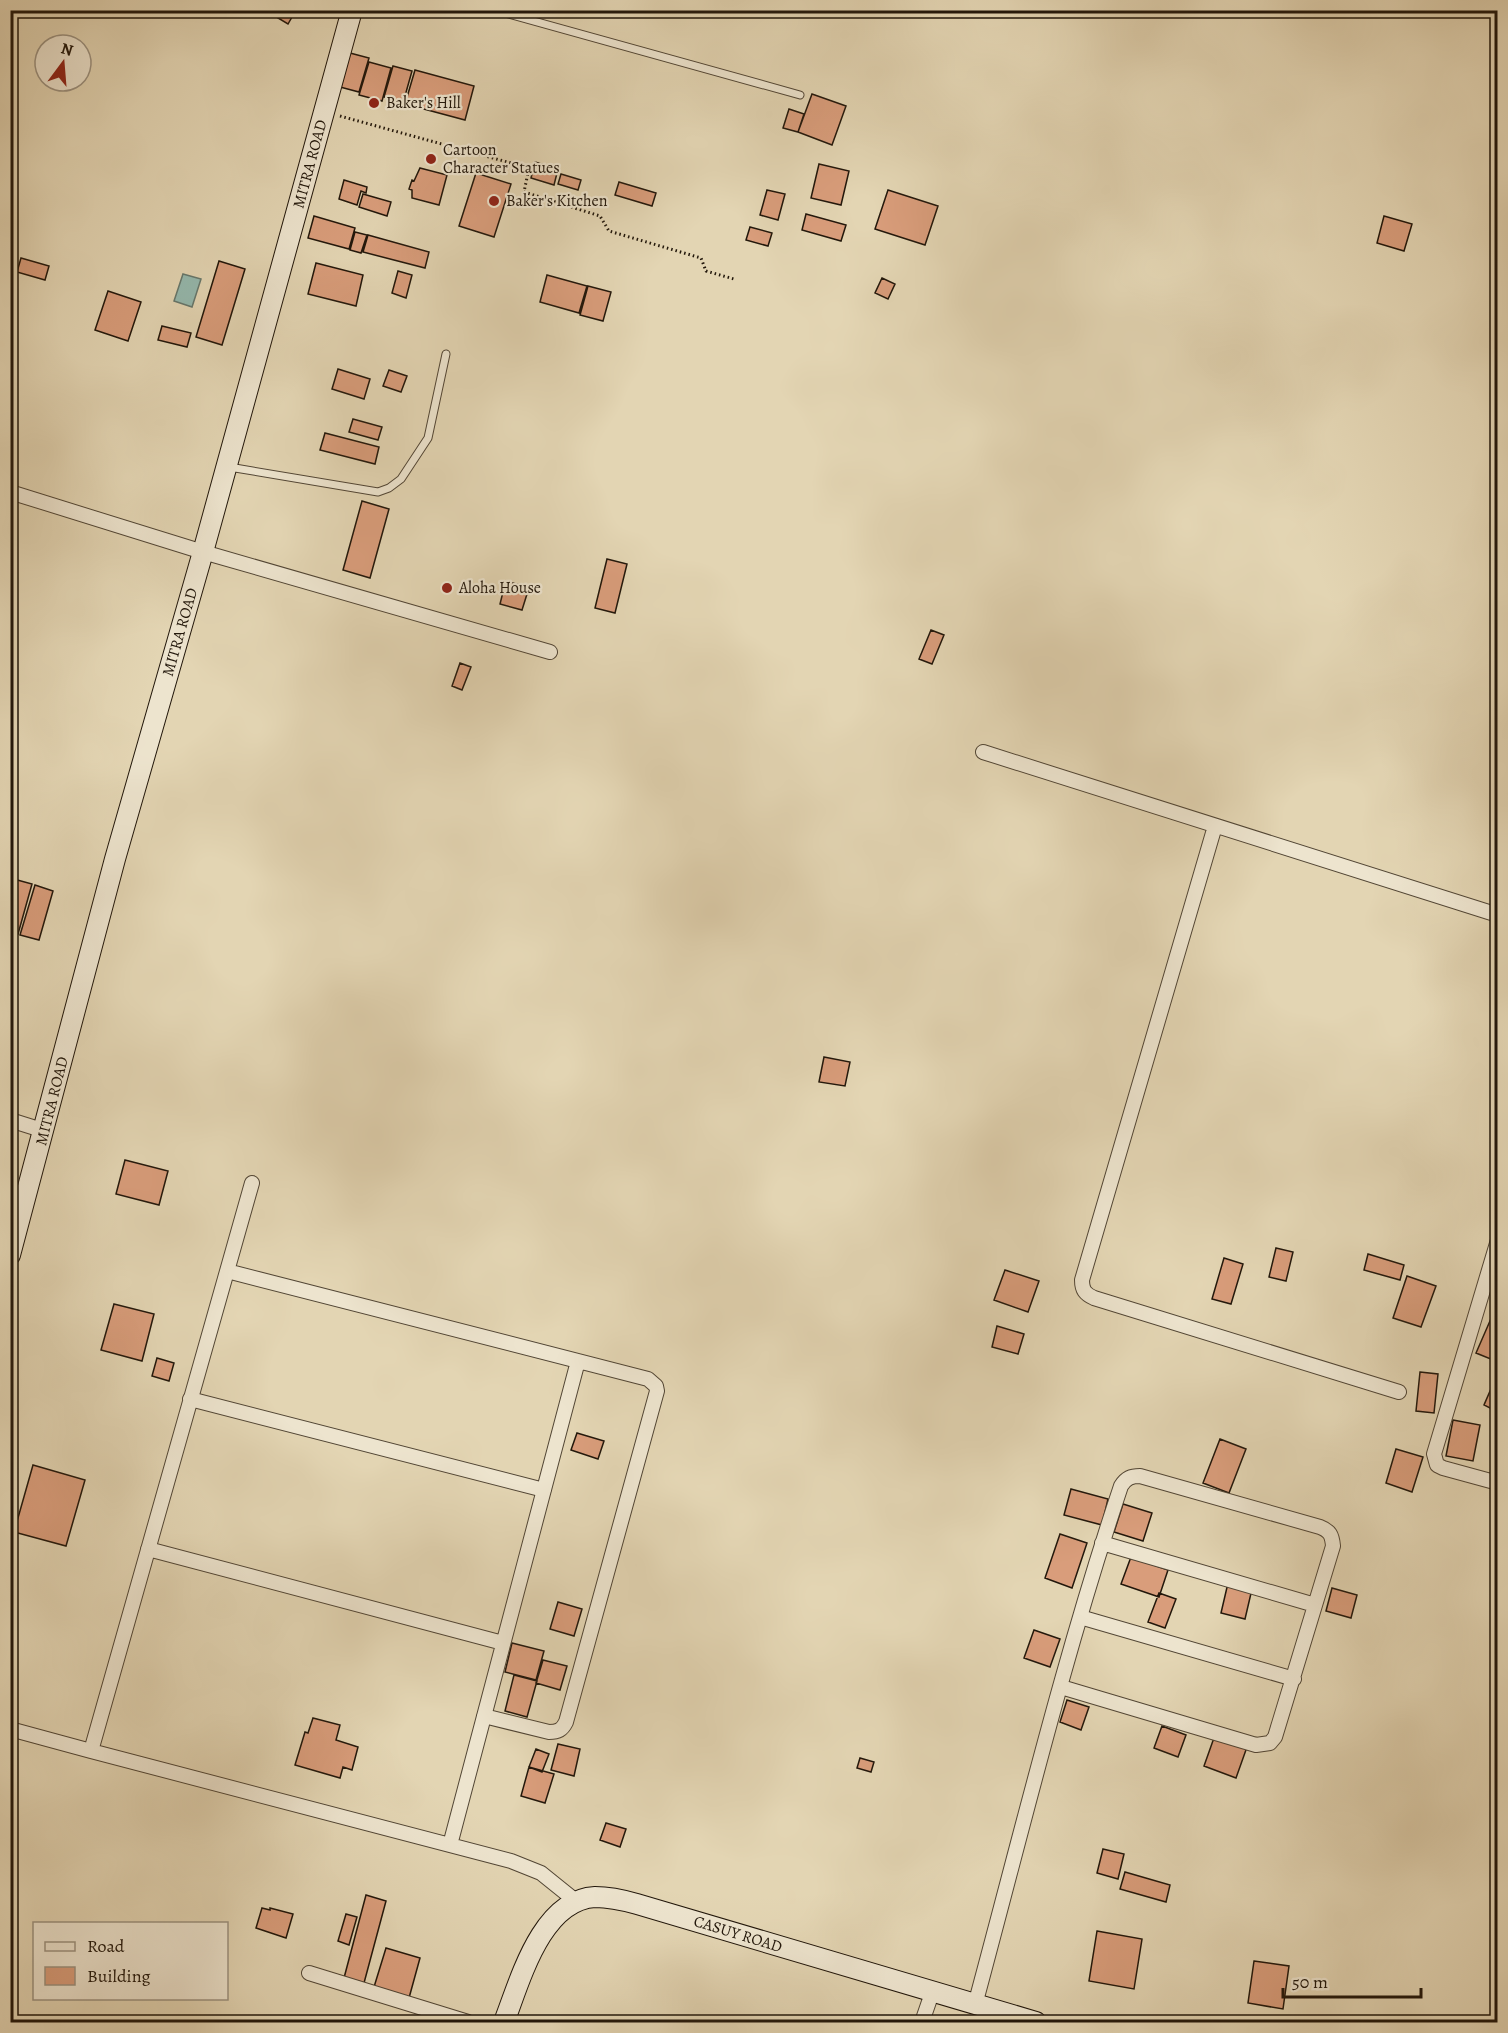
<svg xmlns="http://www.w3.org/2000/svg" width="1508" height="2033" font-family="Alegreya,serif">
  <rect width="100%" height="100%" fill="#e3d5b3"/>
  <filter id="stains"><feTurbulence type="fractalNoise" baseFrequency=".00333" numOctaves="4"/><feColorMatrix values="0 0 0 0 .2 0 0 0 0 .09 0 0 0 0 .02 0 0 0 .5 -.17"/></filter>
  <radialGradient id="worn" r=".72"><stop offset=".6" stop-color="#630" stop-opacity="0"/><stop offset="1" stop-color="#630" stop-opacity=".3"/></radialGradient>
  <path fill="#95b9ae" stroke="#67786d" stroke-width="1.5" d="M183 274 201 279 192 307 174 301Z"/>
  <path fill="#d99d7b" stroke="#22170b" stroke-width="1.5" d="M276 10H296L288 24 273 15Z
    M350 53 369 58 359 92 340 87Z
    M369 62 391 68 382 101 359 95Z
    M393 66 412 71 403 103 384 97Z
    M415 70 474 86 465 120 405 104Z
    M812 94 846 106 832 145 798 132Z
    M789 109 804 114 798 132 783 128Z
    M535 162 558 169 554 185 531 178Z
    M819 164 849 171 841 205 811 198Z
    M420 168 447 175 439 205 412 198V190L409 189 412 180 414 181Z
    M476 173 511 184 494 237 459 226Z
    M561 174 581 180 578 190 558 184Z
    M344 180 367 187 366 193 361 191 357 205 339 199Z
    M619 182 656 193 652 206 615 195Z
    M767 190 785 194 778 220 760 215Z
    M888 190 938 206 925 245 875 229Z
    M363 194 391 202 387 216 359 207Z
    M806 214 846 225 841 241 802 230Z
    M314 216 355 228 349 249 308 238Z
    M1384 216 1412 224 1404 251 1377 243Z
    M750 227 772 233 768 246 746 240Z
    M355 232 367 235 361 253 350 250Z
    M368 235 429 252 425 268 363 252Z
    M21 258 49 266 45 280 17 272Z
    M219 261 245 269 222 345 196 337Z
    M316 263 363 275 356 306 308 294Z
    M398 271 412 275 406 298 392 293Z
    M547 275 587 286 579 313 540 302Z
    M882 278 895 284 888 299 875 293Z
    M588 286 611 292 603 321 580 315Z
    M108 291 141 302 128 341 95 330Z
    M162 326 191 333 187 347 158 340Z
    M338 369 370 379 364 399 332 389Z
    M389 370 407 376 401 392 383 386Z
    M353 419 382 427 378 440 349 432Z
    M325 433 379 447 375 464 320 450Z
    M362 501 389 509 370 578 343 570Z
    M607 559 627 564 615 613 595 608Z
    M509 582 520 585 518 592 527 594 522 610 500 604 504 588 507 589Z
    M931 630 944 635 932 664 919 659Z
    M460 663 471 667 462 690 452 686Z
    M10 878 32 884 18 934 10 932Z
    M35 885 53 891 39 940 20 935Z
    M824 1057 850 1062 845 1086 819 1082Z
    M125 1160 168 1171 159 1205 116 1194Z
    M1276 1248 1293 1252 1286 1281 1269 1277Z
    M1368 1254 1404 1265 1400 1280 1364 1270Z
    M1224 1258 1243 1264 1231 1304 1212 1299Z
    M1005 1270 1039 1281 1028 1312 994 1300Z
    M1407 1276 1436 1286 1421 1327 1393 1318Z
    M114 1304 154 1314 142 1361 101 1350Z
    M1493 1314 1498 1315V1362L1476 1353Z
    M997 1326 1024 1334 1018 1354 992 1347Z
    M157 1358 174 1363 169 1381 152 1376Z
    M1420 1372 1438 1374 1434 1413 1416 1411Z
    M1497 1375 1498 1376V1412L1484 1405Z
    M1453 1420 1480 1425 1473 1461 1446 1456Z
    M577 1433 604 1441 598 1459 571 1450Z
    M1220 1439 1246 1449 1229 1493 1203 1483Z
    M1396 1449 1423 1457 1412 1492 1386 1483Z
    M33 1465 85 1480 66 1546 14 1532Z
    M1071 1489 1108 1499 1102 1525 1064 1515Z
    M1123 1504 1152 1513 1143 1541 1114 1532Z
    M1060 1534 1087 1543 1072 1588 1045 1578Z
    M1131 1557 1168 1570 1159 1597 1121 1584Z
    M1228 1583 1252 1589 1245 1619 1221 1613Z
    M1332 1588 1357 1595 1351 1618 1326 1611Z
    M1159 1593 1176 1599 1165 1628 1148 1622Z
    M558 1602 582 1609 574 1636 550 1629Z
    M1034 1630 1060 1639 1050 1667 1024 1658Z
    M512 1643 544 1651 536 1680 505 1672Z
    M543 1660 567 1666 560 1690 536 1683Z
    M514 1675 537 1681 527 1717 505 1711Z
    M1067 1700 1089 1707 1081 1730 1060 1722Z
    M313 1718 340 1725 336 1740 358 1747 352 1770 343 1767 340 1778 295 1765 305 1732 308 1733Z
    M1162 1726 1186 1735 1178 1757 1154 1748Z
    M1215 1735 1247 1747 1236 1778 1204 1766Z
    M558 1744 580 1749 574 1776 551 1770Z
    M536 1749 549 1754 542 1772 529 1767Z
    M860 1758 874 1762 871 1772 857 1768Z
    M529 1767 554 1774 545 1803 521 1796Z
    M606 1823 626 1829 620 1847 600 1840Z
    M1103 1849 1124 1854 1118 1879 1097 1873Z
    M1125 1872 1170 1885 1166 1902 1120 1889Z
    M366 1895 386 1901 364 1983 344 1978Z
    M262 1908 270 1910V1908L293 1914 286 1938 256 1928Z
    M346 1914 357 1917 349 1945 338 1941Z
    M1097 1931 1142 1939 1134 1989 1089 1981Z
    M386 1948 420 1958 409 1998 374 1987Z
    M1254 1961 1289 1966 1283 2009 1248 2003Z"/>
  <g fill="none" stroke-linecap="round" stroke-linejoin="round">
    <defs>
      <path id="lane" d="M494 10 800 95
        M229 467 378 492 389 488 401 479 428 438 446 354"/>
      <path id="street" d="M10 492 203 552 550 652
        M983 752 1498 915
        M1215 826 1082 1280C1082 1290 1085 1294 1094 1298L1399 1392
        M10 1120 45 1131
        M252 1183 91 1751 511 1861 541 1873 577 1902
        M1498 1240 1434 1454 1437 1465 1443 1468 1498 1483
        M227 1271 648 1379 656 1386 657 1391 566 1722C562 1730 558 1732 549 1732L484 1716
        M190 1399 544 1490
        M1102 1543 1315 1605
        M148 1549 503 1643
        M1080 1617 1294 1679
        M10 1729 91 1751
        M450 1845 578 1361
        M309 1973 468 2022
        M975 2005C1022 1831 1064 1656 1121 1486 1126 1478 1131 1476 1140 1476L1320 1527C1330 1531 1332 1535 1333 1546L1275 1737 1270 1743 1256 1745 1061 1687
        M922 2022 932 1993"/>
      <path id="secondary" d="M10 1255 115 859 203 552 352 10
        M504 2022C520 1981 541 1900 595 1897 610 1897 623 1900 637 1904L1036 2022"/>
    </defs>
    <use href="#lane" stroke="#524635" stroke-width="9"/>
    <use href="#street" stroke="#524635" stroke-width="16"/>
    <use href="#secondary" stroke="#22170b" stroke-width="22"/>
    <path stroke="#22170b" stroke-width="3" stroke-dasharray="1.5 3" stroke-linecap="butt" d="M340 116 529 168 524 192 600 216 609 231 701 258 706 271 734 279"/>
    <use href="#lane" stroke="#ede4ce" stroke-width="7"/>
    <use href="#street" stroke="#ede4ce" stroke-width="14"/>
    <use href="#secondary" stroke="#ede4ce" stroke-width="20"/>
  </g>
  <g fill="#8f2418" stroke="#ede4ce" stroke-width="2">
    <circle cx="374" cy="103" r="6"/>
    <circle cx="431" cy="159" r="6"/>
    <circle cx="494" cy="201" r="6"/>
    <circle cx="447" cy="588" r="6"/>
  </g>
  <g text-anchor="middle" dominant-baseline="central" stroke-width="4.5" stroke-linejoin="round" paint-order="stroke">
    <g font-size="16" fill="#22170b" stroke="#ede4ce" text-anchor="start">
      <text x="386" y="103">Baker's Hill</text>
      <text x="443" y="150">Cartoon<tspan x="443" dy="18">Character Statues</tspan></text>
      <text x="506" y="201">Baker's Kitchen</text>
      <text x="459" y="588">Aloha House</text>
    </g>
    <g font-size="16" fill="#22170b" stroke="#ede4ce">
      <text transform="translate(310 164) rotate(-75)">MITRA ROAD</text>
      <text transform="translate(180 632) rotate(-74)">MITRA ROAD</text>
      <text transform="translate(52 1101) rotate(-76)">MITRA ROAD</text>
      <text transform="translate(738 1934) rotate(17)">CASUY ROAD</text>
    </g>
  </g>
  <rect width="1508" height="2033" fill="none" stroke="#e3d5b3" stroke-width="36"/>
  <rect x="12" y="12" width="1484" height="2009" fill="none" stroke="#22170b" stroke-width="3"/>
  <rect x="18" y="18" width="1472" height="1997" fill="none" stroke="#22170b" stroke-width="1.5"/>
  <rect x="33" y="1922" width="195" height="78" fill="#ede4ce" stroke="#9c9280" stroke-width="1.5"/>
  <rect x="45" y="1942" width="30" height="9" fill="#ede4ce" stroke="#9c9280" stroke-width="1.5"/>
  <text x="87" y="1952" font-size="18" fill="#22170b">Road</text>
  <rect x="45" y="1967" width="30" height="18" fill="#d99d7b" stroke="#9c9280" stroke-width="1.5"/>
  <text x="87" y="1982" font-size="18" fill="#22170b">Building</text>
  <g transform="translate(63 63) rotate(16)"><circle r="28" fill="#ede4ce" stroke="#9c9280" stroke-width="1.5"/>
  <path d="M0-4.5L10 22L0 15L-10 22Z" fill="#8f2418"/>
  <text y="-9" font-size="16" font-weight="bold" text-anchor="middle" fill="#22170b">N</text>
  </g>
  <path d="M1283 1988v9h138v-9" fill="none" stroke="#22170b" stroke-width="3"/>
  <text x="1292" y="1988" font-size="18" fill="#22170b" stroke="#ede4ce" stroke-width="4.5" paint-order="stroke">50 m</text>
  <rect width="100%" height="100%" filter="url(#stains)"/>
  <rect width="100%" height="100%" fill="url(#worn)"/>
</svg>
